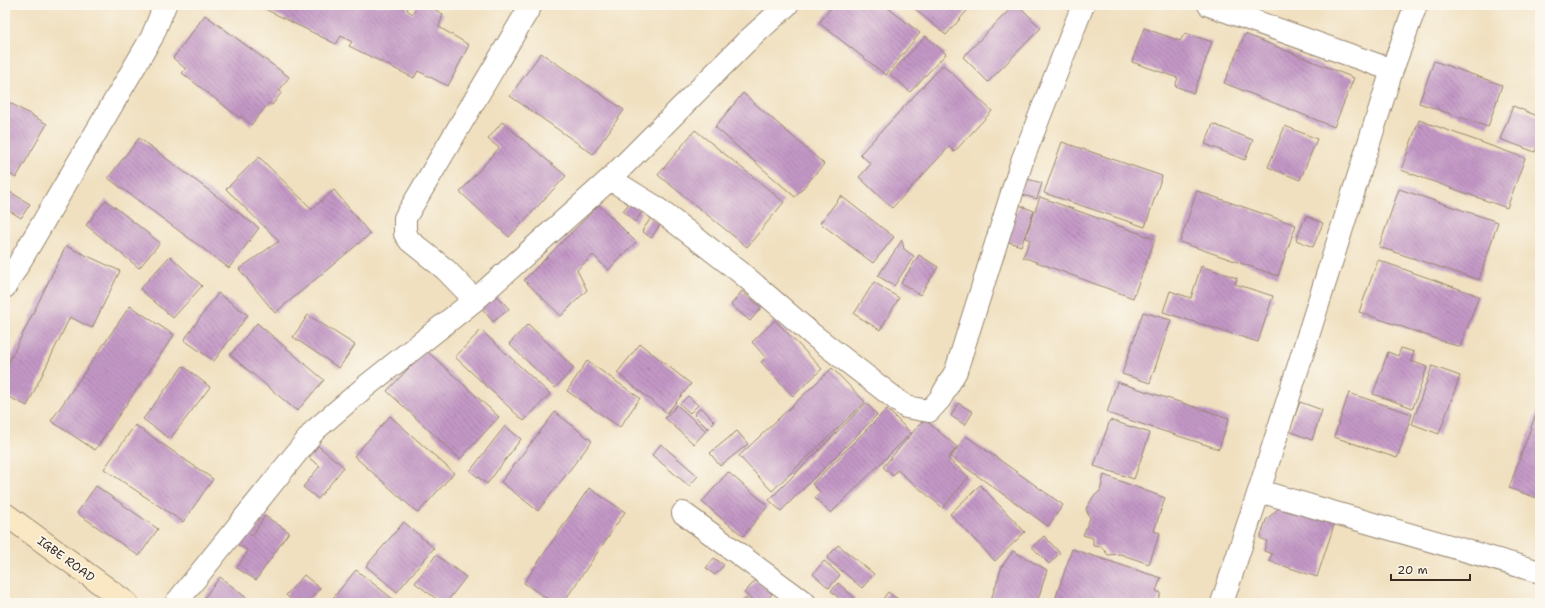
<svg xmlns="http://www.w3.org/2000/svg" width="1545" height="608" font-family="'Shantell Sans',sans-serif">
  <defs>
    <pattern id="building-back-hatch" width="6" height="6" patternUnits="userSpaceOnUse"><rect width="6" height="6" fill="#c397c6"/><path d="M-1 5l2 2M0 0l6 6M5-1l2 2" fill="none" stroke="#a07ba0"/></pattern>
  </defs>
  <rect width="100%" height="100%" fill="#fbf7ec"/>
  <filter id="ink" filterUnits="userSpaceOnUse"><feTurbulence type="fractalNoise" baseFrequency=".025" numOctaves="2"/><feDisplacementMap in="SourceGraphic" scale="8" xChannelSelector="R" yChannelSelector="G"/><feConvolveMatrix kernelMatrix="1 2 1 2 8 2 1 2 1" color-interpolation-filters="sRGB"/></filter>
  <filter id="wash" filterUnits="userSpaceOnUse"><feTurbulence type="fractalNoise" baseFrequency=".012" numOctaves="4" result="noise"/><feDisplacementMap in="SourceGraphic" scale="16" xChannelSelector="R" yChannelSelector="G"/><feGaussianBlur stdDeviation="0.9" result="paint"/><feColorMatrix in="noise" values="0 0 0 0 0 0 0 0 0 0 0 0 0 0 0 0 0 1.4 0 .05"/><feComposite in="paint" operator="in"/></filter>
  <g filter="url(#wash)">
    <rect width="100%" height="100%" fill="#f0e0c0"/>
    <g id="blocks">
      <path fill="url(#building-back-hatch)" d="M257 5H409L407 10 413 14 417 5H426L443 14 439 27 469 45 448 86 418 71 414 78 349 46 352 42 341 36 336 44Z
        M833 5H884L920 33 886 75 819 23Z
        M910 5H972L946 35Z
        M1014 5H1018L1041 28 988 82 963 57Z
        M205 15 289 77 279 91 282 92 272 105 269 103 251 125 241 116 240 118 182 73 186 69 173 58Z
        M1144 28 1180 41 1185 33 1212 42 1194 93 1175 86 1178 78 1132 62Z
        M1245 34 1354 78 1334 127 1224 83Z
        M926 36 946 54 910 92 890 74Z
        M541 53 624 110 593 154 510 96Z
        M1434 61 1502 85 1488 127 1419 103Z
        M943 65 992 111 954 152 949 147 892 208 859 177 871 164 860 154Z
        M743 93 824 164 795 197 715 127Z
        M5 100 47 124 16 178 5 171Z
        M1513 106 1540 117V140L1535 152 1500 139Z
        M1419 120 1525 158 1507 208 1401 170Z
        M502 122 566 176 509 237 460 192 499 148 488 139Z
        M1213 124 1253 140 1245 160 1205 144Z
        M1285 126 1317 139 1300 180 1268 167Z
        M695 130 784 202 747 247 658 175Z
        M139 138 259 228 229 268 108 178Z
        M1062 142 1162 176 1145 227 1044 193Z
        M259 157 312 209 334 190 370 234 275 313 239 269 279 241 226 189Z
        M1023 178 1042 183 1037 199 1019 194Z
        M5 189 30 204 21 218 5 208Z
        M1399 189 1498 222 1479 280 1379 247Z
        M1197 191 1296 225 1278 276 1180 242Z
        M841 196 894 237 873 263 820 223Z
        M1040 197 1155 239 1133 298 1023 257 1030 240 1025 238Z
        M106 200 160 243 139 268 86 225Z
        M630 202 642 212 635 222 623 211Z
        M599 205 636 242 608 270 593 255 577 270 587 290 561 316 524 280Z
        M1019 205 1034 211 1021 246 1006 241Z
        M1306 216 1323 223 1313 247 1296 240Z
        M651 218 660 225 651 238 642 231Z
        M902 240 904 249 914 256 894 286 878 276Z
        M66 246 120 271 92 328 70 317 27 406 5 395V370Z
        M919 255 938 267 920 295 901 283Z
        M170 256 202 286 173 318 140 289Z
        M1378 260 1479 296 1460 347 1359 312Z
        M1201 266 1237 278 1235 284 1273 296 1258 342 1163 312 1170 291 1191 298Z
        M874 282 899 298 880 330 854 314Z
        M742 291 761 308 750 321 731 305Z
        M218 293 248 315 214 361 184 340Z
        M495 293 509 309 493 322 480 306Z
        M130 306 174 335 95 450 51 421Z
        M1143 312 1171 320 1150 383 1122 374Z
        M308 315 355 345 339 368 293 337Z
        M775 320 822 369 793 396 761 362 766 358 752 342Z
        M257 323 324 380 297 411 230 355Z
        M528 324 574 368 555 388 509 344Z
        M481 330 550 394 524 421 455 357Z
        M640 344 691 384 667 413 617 373Z
        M1401 348 1414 352 1411 361 1427 367 1413 408 1373 394 1388 352 1398 356Z
        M426 350 499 417 460 459 387 391Z
        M587 361 640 398 620 427 567 391Z
        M183 366 210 387 170 439 143 419Z
        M1432 366 1460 376 1439 434 1412 424Z
        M832 368 865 402 772 491 739 456Z
        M1117 382 1229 418 1219 449 1107 413Z
        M1349 393 1412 414 1397 458 1334 437Z
        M688 396 698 405 690 413 680 404Z
        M1300 402 1322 410 1312 440 1289 431Z
        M866 403 877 415 781 511 769 500Z
        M958 403 973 412 965 425 951 416Z
        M1540 403V499L1509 488Z
        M677 405 706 431 694 444 665 418Z
        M701 407 715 422 708 429 694 415Z
        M887 409 911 433 831 513 815 498 820 492 812 484Z
        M555 412 592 441 538 511 501 482Z
        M390 416 454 473 418 513 354 456Z
        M924 419 957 447 948 459 969 477 943 508 897 470 893 476 883 467Z
        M1110 420 1150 433 1134 479 1094 466Z
        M135 425 213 479 183 522 104 469Z
        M505 426 521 439 487 484 470 471Z
        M737 431 748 444 720 466 710 453Z
        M966 436 1063 505 1048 526 951 457Z
        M661 444 698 476 689 486 652 455Z
        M318 446 344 467 318 499 303 487 320 466 309 458Z
        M728 472 768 506 743 536 702 502Z
        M1104 475 1165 498 1154 531 1160 533 1149 564 1120 554 1108 555 1102 547 1093 546V538L1083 535 1090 518 1086 509 1093 497 1100 491Z
        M980 485 1025 532 995 561 950 514Z
        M96 486 158 529 139 556 77 513Z
        M589 488 625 512 563 603H554L524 583Z
        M1280 507 1336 519 1317 577 1269 561 1272 554 1264 551 1267 541 1260 538 1266 520Z
        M265 516 289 532 256 580 237 568 248 551 237 544 245 531 252 536Z
        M404 522 434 548 397 592 366 566Z
        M1044 536 1060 553 1049 564 1032 547Z
        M838 545 874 574 862 588 827 558Z
        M1072 549 1161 578 1156 591 1161 593 1157 603H1075L1056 597Z
        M1013 551 1047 570 1037 603H990L1002 566Z
        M436 555 466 577 446 603H442L415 583Z
        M714 558 724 565 715 575 706 568Z
        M824 561 840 575 829 588 813 574Z
        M356 570 393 599 390 603H329Z
        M304 575 320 588 307 603H295L286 595Z
        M220 577 253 603H210L204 598Z
        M756 580 772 594 765 603H756L744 593Z
        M838 583 855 598 851 603H845L831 591Z
        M888 592 903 603H880Z
        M746 598 752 603H742Z"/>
    </g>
  </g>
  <g filter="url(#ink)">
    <use href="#blocks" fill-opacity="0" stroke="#96856f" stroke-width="1"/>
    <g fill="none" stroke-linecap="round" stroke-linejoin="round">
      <defs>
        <path id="street" d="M1209 5 1392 70
          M610 179 654 206 740 272 813 335 906 407 929 411 940 399 956 371 1022 161 1083 5
          M5 287 152 37 165 5
          M475 300 446 270 410 241 405 234V218L531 5
          M1259 491 1540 572
          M683 513 805 603
          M176 603 315 430 365 387 475 300 610 179 745 43 787 5
          M1222 603 1259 491 1392 70 1416 5"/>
        <path id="secondary" d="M5 514 127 603"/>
      </defs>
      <use href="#street" stroke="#96856f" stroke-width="24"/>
      <use href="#secondary" stroke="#96856f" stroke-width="24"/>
      <use href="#street" stroke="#fff" stroke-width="22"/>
      <use href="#secondary" stroke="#fae7c3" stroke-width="22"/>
    </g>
  </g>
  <g text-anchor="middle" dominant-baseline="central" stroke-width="3.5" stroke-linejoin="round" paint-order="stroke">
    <g font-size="12" fill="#3b2a1e" stroke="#fbf7ec">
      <text transform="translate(66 559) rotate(36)">IGBE ROAD</text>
    </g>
  </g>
  <rect width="1545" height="608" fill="none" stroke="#fbf7ec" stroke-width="20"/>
  <path d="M1391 574v6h79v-6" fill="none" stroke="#3b2a1e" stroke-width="2"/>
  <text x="1397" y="574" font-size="12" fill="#3b2a1e" stroke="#fbf7ec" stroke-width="3" paint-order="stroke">20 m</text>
</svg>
